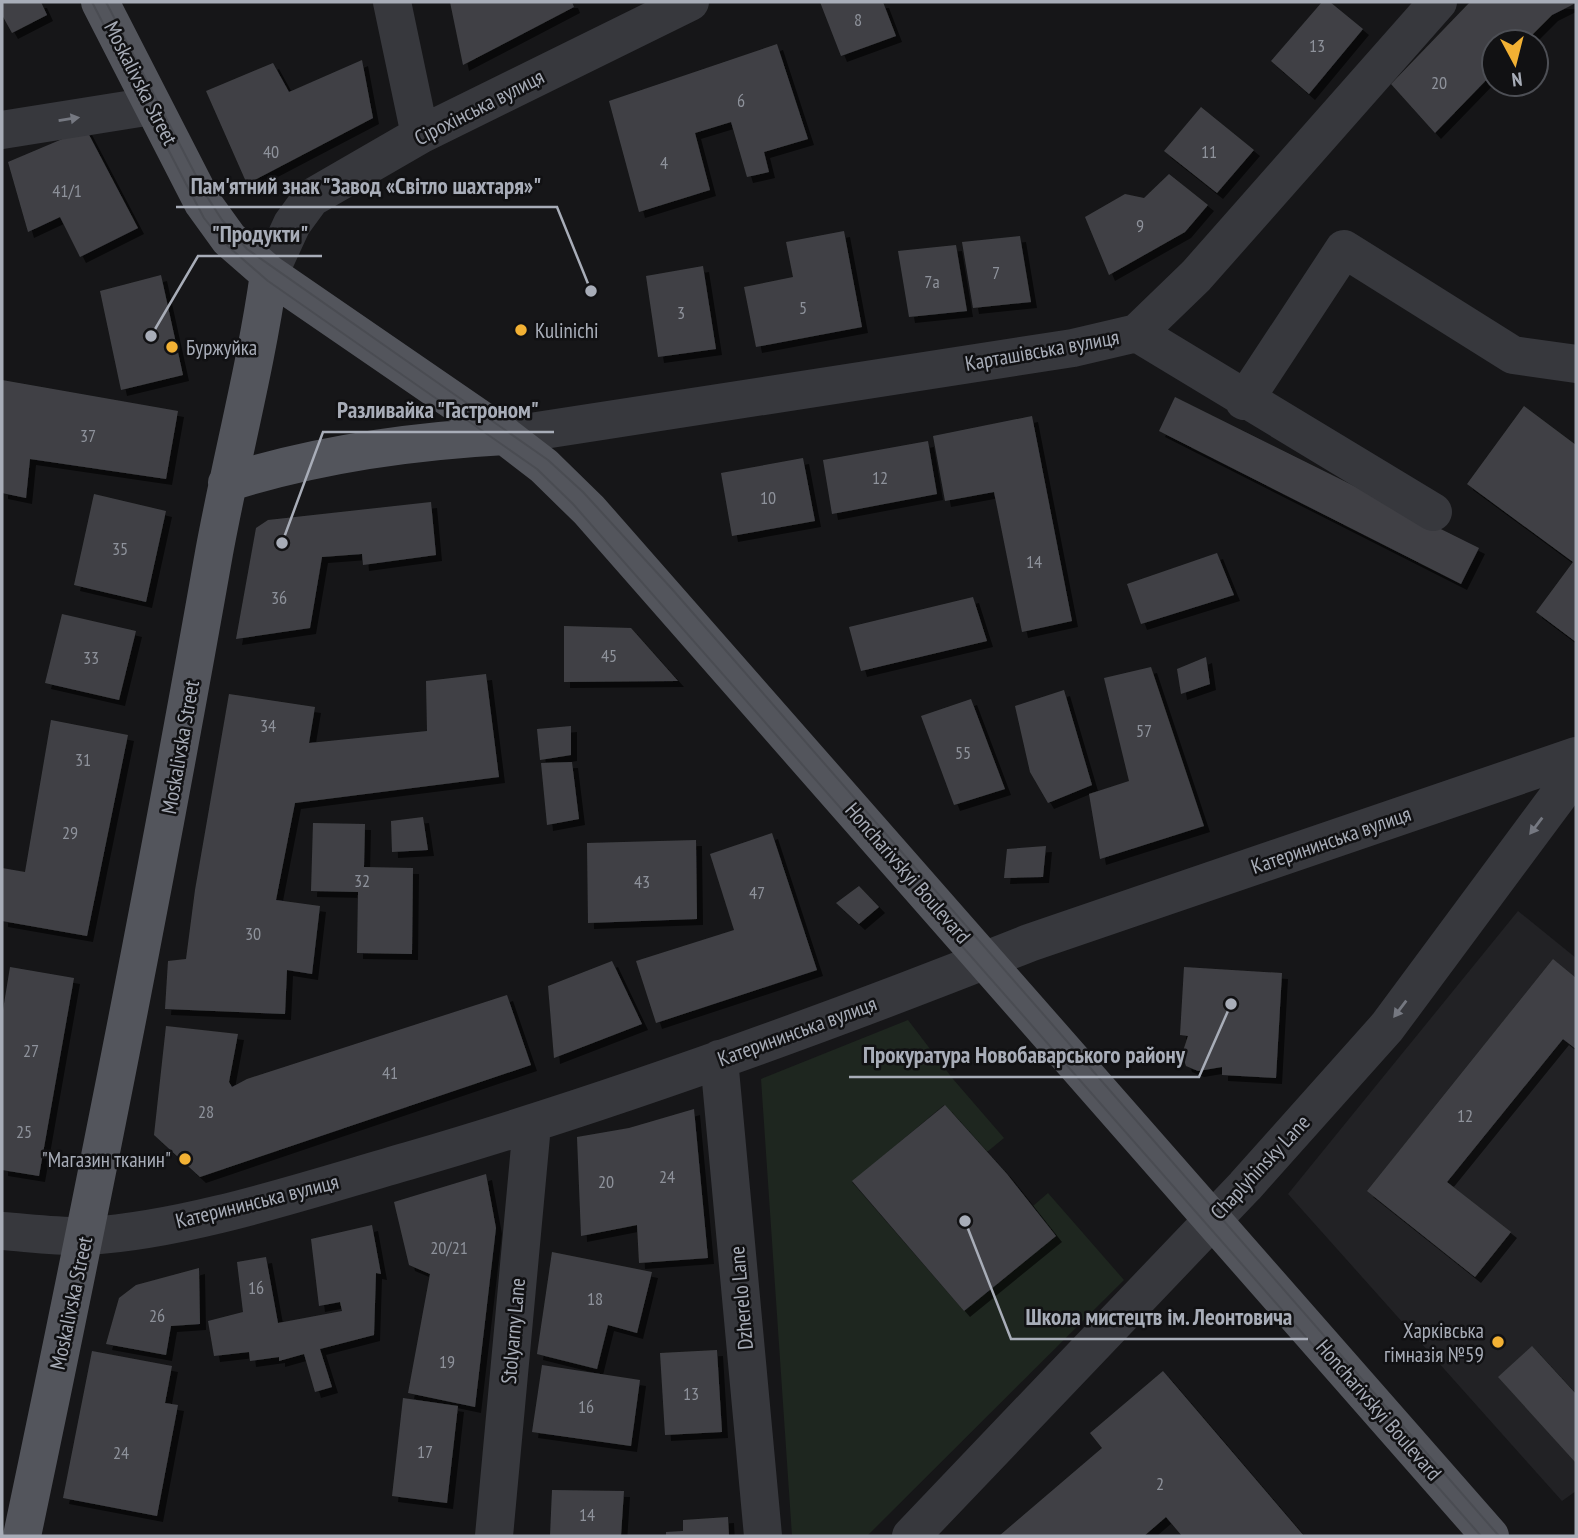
<svg xmlns="http://www.w3.org/2000/svg" width="1578" height="1538" font-family="'PT Sans Narrow',sans-serif">
  <defs>
    <filter id="shadow"><feDropShadow dx="6" dy="6" stdDeviation="0" flood-color="#0009"/></filter>
  </defs>
  <rect width="100%" height="100%" fill="#161618"/>
  <path fill="#222225" d="M1518 911 1576 958V1491L1562 1501 1288 1194Z"/>
  <path fill="#1e261f" d="M908 1020 953 1079 1004 1138 987 1152 944 1105 852 1182 964 1311 1056 1236 1033 1206 1048 1193 1124 1280 867 1536H792L761 1079Z"/>
  <path fill="#404145" filter="url(#shadow)" d="M2 2H41L47 15 12 33 2 15Z
    M450 2H572L574 7 463 65Z
    M820 2H883L896 36 841 56Z
    M1322 2H1330L1363 29 1309 94 1271 61Z
    M1470 2 1576 3 1552 15 1525 42H1494V72L1435 133 1391 84Z
    M777 44 808 139 764 152 769 172 747 177 731 122 695 133 710 190 639 212 609 101Z
    M362 60 373 118 247 184 206 91 273 63 289 92Z
    M1201 107 1254 150 1217 193 1164 151Z
    M86 129 138 228 80 257 60 217 28 232 8 162Z
    M1169 174 1208 205 1185 232 1109 275 1085 217 1125 194 1144 198Z
    M844 231 862 327 756 347 744 287 793 277 786 242Z
    M1020 236 1031 302 973 308 962 242Z
    M956 245 967 311 909 317 898 251Z
    M703 266 716 349 658 357 646 276Z
    M161 275 183 375 121 390 100 291Z
    M2 380 178 411 166 479 30 459 26 498 2 493Z
    M1175 397 1479 548 1461 584 1159 431Z
    M1524 406 1576 445V642L1536 612 1573 562 1467 484Z
    M1032 416 1072 621 1022 632 994 492 945 501 933 436Z
    M928 441 937 494 832 514 823 460Z
    M803 458 815 521 732 536 721 473Z
    M94 494 166 511 146 602 74 585Z
    M431 502 436 555 363 565 362 554 322 557 310 628 236 639 256 528 268 520Z
    M1217 553 1234 595 1141 624 1127 584Z
    M973 597 987 641 861 671 849 627Z
    M62 614 136 631 119 700 45 683Z
    M564 626 631 628 678 681 564 682Z
    M1206 657 1210 684 1181 694 1177 669Z
    M1151 667 1204 826 1100 859 1089 794 1129 781 1104 678Z
    M486 674 499 777 295 803 276 900 320 906 312 974 287 970 285 1014 165 1009 168 961 186 959 195 890 229 694 315 707 309 743 427 731 426 681Z
    M1064 690 1092 785 1048 803 1030 772 1015 706Z
    M971 699 1005 789 954 805 921 716Z
    M51 720 128 735 87 936 2 921V868L25 872Z
    M571 726V755L540 760 537 729Z
    M572 762 579 819 547 825 541 763Z
    M423 817 428 850 392 852 391 821Z
    M313 823 365 824 364 867 413 868 412 954 357 953 358 892 311 891Z
    M772 833 817 970 656 1023 636 961 734 930 710 854Z
    M696 840 697 919 588 923 587 843Z
    M1046 846 1043 877 1004 878 1007 849Z
    M859 886 879 907 859 924 836 903Z
    M1553 959 1576 978V1049L1563 1039 1447 1182 1511 1232 1475 1277 1367 1191Z
    M612 961 642 1024 554 1058 548 986Z
    M10 967 74 978 39 1176 2 1170V1016Z
    M1184 967 1282 973 1276 1078 1222 1075V1067L1198 1071 1186 1066 1182 1054 1188 1036 1180 1035Z
    M507 995 531 1065 200 1177 154 1135 166 1026 238 1034 229 1082 232 1087 247 1079Z
    M945 1105 1007 1174 1056 1236 964 1311 852 1181Z
    M694 1109 708 1258 639 1263 637 1225 581 1236 577 1137 629 1128Z
    M486 1174 496 1228 475 1407 408 1393 430 1274 409 1265 394 1202Z
    M372 1225 381 1274 376 1273 374 1335 320 1349 332 1387 315 1392 304 1354 279 1361V1357L250 1361 249 1352 214 1356 208 1321 243 1312 237 1262 266 1257 278 1323 342 1311 340 1302 319 1306 311 1239Z
    M552 1252 652 1272 637 1333 608 1325 597 1369 537 1354Z
    M199 1268 200 1324 171 1326 166 1355 106 1344 119 1298 136 1285Z
    M1532 1346 1576 1394V1463L1498 1377Z
    M717 1350 722 1432 665 1435 660 1353Z
    M92 1351 172 1366 165 1403 178 1405 157 1516 63 1498Z
    M542 1365 640 1380 631 1446 532 1432Z
    M1163 1371 1304 1536H1182L1166 1517 1144 1536H999L1102 1448 1090 1433Z
    M403 1398 458 1406 447 1503 392 1496Z
    M552 1490 624 1491 621 1536H550Z
    M728 1517 729 1536H666V1532L683 1531V1520Z"/>
  <g fill="none" stroke-linecap="round" stroke-linejoin="round">
    <path stroke="#37383d" stroke-width="38" d="M392 2 420 135
      M2 130 152 106
      M269 274 292 224 311 198 420 135 690 2
      M1137 333 1433 512
      M1244 401 1344 249 1513 355 1576 364
      M505 436 1073 348 1137 333 1196 276 1438 2
      M719 1059 763 1536
      M2 1231C30 1233 60 1237 88 1236 189 1230 310 1189 408 1161 618 1100 825 1024 1029 943L1576 756
      M494 1536 532 1125
      M911 1536 1245 1186 1387 1027 1576 772"/>
    <path stroke="#53555c" stroke-width="38" d="M100 2 203 203 229 239 269 274 505 436 544 466 589 510 1490 1536
      M227 483C317 454 412 441 505 436
      M22 1536C91 1209 156 882 214 553 231 460 256 367 269 274"/>
    <path stroke="#4a4c52" stroke-width="2" d="M92 2 186 184 204 218 223 242 268 281 537 469 573 504 1481 1536
      M106 2 206 195 222 220 247 249 548 460 583 492 672 589 1499 1536"/>
  </g>
  <defs><path id="oneway-solid" d="M-6-.8H1V-3.2L6.5 0L1 3.2V.8H-6Z" transform="scale(1.75)"/></defs>
  <g fill="#757881">
    <use href="#oneway-solid" transform="translate(69 119) rotate(-9)"/>
    <use href="#oneway-solid" transform="translate(1536 826) rotate(127)"/>
    <use href="#oneway-solid" transform="translate(1400 1009) rotate(127)"/>
  </g>
  <g fill="#f2b134" stroke="#111113" stroke-width="2.5">
    <circle cx="521" cy="330" r="7"/>
    <circle cx="172" cy="347" r="7"/>
    <circle cx="185" cy="1159" r="7"/>
    <circle cx="1498" cy="1342" r="7"/>
  </g>
  <g text-anchor="middle" dominant-baseline="central" stroke-width="5" stroke-linejoin="round" paint-order="stroke">
    <g font-size="18" fill="#8e929b">
      <text x="858" y="19">8</text>
      <text x="1317" y="45">13</text>
      <text x="1439" y="82">20</text>
      <text x="741" y="100">6</text>
      <text x="271" y="151">40</text>
      <text x="1209" y="151">11</text>
      <text x="664" y="162">4</text>
      <text x="67" y="190">41/1</text>
      <text x="1140" y="225">9</text>
      <text x="996" y="272">7</text>
      <text x="932" y="281">7а</text>
      <text x="803" y="307">5</text>
      <text x="681" y="312">3</text>
      <text x="88" y="435">37</text>
      <text x="880" y="477">12</text>
      <text x="768" y="497">10</text>
      <text x="120" y="548">35</text>
      <text x="1034" y="561">14</text>
      <text x="279" y="597">36</text>
      <text x="609" y="655">45</text>
      <text x="91" y="657">33</text>
      <text x="268" y="725">34</text>
      <text x="1144" y="730">57</text>
      <text x="963" y="752">55</text>
      <text x="83" y="759">31</text>
      <text x="70" y="832">29</text>
      <text x="362" y="880">32</text>
      <text x="642" y="881">43</text>
      <text x="757" y="892">47</text>
      <text x="253" y="933">30</text>
      <text x="31" y="1050">27</text>
      <text x="390" y="1072">41</text>
      <text x="206" y="1111">28</text>
      <text x="1465" y="1115">12</text>
      <text x="24" y="1131">25</text>
      <text x="667" y="1176">24</text>
      <text x="606" y="1181">20</text>
      <text x="449" y="1247">20/21</text>
      <text x="256" y="1287">16</text>
      <text x="595" y="1298">18</text>
      <text x="157" y="1315">26</text>
      <text x="447" y="1361">19</text>
      <text x="691" y="1393">13</text>
      <text x="586" y="1406">16</text>
      <text x="425" y="1451">17</text>
      <text x="121" y="1452">24</text>
      <text x="1160" y="1483">2</text>
      <text x="587" y="1514">14</text>
    </g>
    <g font-size="21" fill="#a8adb8" stroke="#111113">
      <text transform="translate(141 83) rotate(63)">Moskalivska Street</text>
      <text transform="translate(479 107) rotate(-27)">Сірохінська вулиця</text>
      <text transform="translate(1042 350) rotate(-10)">Карташівська вулиця</text>
      <text transform="translate(180 747) rotate(-80)">Moskalivska Street</text>
      <text transform="translate(1331 840) rotate(-19)">Катерининська вулиця</text>
      <text transform="translate(908 873) rotate(49)">Honcharivskyi Boulevard</text>
      <text transform="translate(797 1031) rotate(-20)">Катерининська вулиця</text>
      <text transform="translate(1260 1167) rotate(-47)">Chaplyhinsky Lane</text>
      <text transform="translate(257 1201) rotate(-14)">Катерининська вулиця</text>
      <text transform="translate(741 1298) rotate(-95)">Dzherelo Lane</text>
      <text transform="translate(71 1303) rotate(-78)">Moskalivska Street</text>
      <text transform="translate(513 1331) rotate(-85)">Stolyarny Lane</text>
      <text transform="translate(1379 1410) rotate(49)">Honcharivskyi Boulevard</text>
    </g>
    <g font-size="21" fill="#a8adb8" stroke="#111113" text-anchor="start">
      <text x="535" y="330">Kulinichi</text>
      <text x="186" y="347">Буржуйка</text>
      <text x="171" y="1159" text-anchor="end">"Магазин тканин"</text>
      <text x="1484" y="1330" text-anchor="end">Харківська<tspan x="1484" dy="24">гімназія №59</tspan></text>
    </g>
  </g>
  <path fill="none" stroke="#a8adb8" stroke-width="2.5" d="M591 291L557 207H176M151 336L198 256H322M282 543L323 432H554M1231 1004L1199 1077H849M965 1221L1011 1339H1308"/>
  <g fill="#a8adb8" stroke="#111113" stroke-width="2.5">
    <circle cx="591" cy="291" r="7"/>
    <circle cx="151" cy="336" r="7"/>
    <circle cx="282" cy="543" r="7"/>
    <circle cx="1231" cy="1004" r="7"/>
    <circle cx="965" cy="1221" r="7"/>
  </g>
  <g font-size="23" text-anchor="middle" font-weight="bold" fill="#a8adb8" stroke="#111113" stroke-width="5" stroke-linejoin="round" paint-order="stroke">
    <text x="366" y="194">Пам'ятний знак "Завод «Світло шахтаря»"</text>
    <text x="260" y="242">"Продукти"</text>
    <text x="438" y="418">Разливайка "Гастроном"</text>
    <text x="1024" y="1063">Прокуратура Новобаварського району</text>
    <text x="1159" y="1325">Школа мистецтв ім. Леонтовича</text>
  </g>
  <rect width="1578" height="1538" fill="none" stroke="#a8adb8" stroke-width="7"/>
  <g transform="translate(1515 63) rotate(173)"><circle r="33" fill="#111113" stroke="#4d4f55" stroke-width="2"/>
  <path d="M0-5L12 26L0 18L-12 26Z" fill="#f2b134"/>
  <text y="-10" font-size="19" font-weight="bold" text-anchor="middle" fill="#a8adb8">N</text>
  </g>
</svg>
